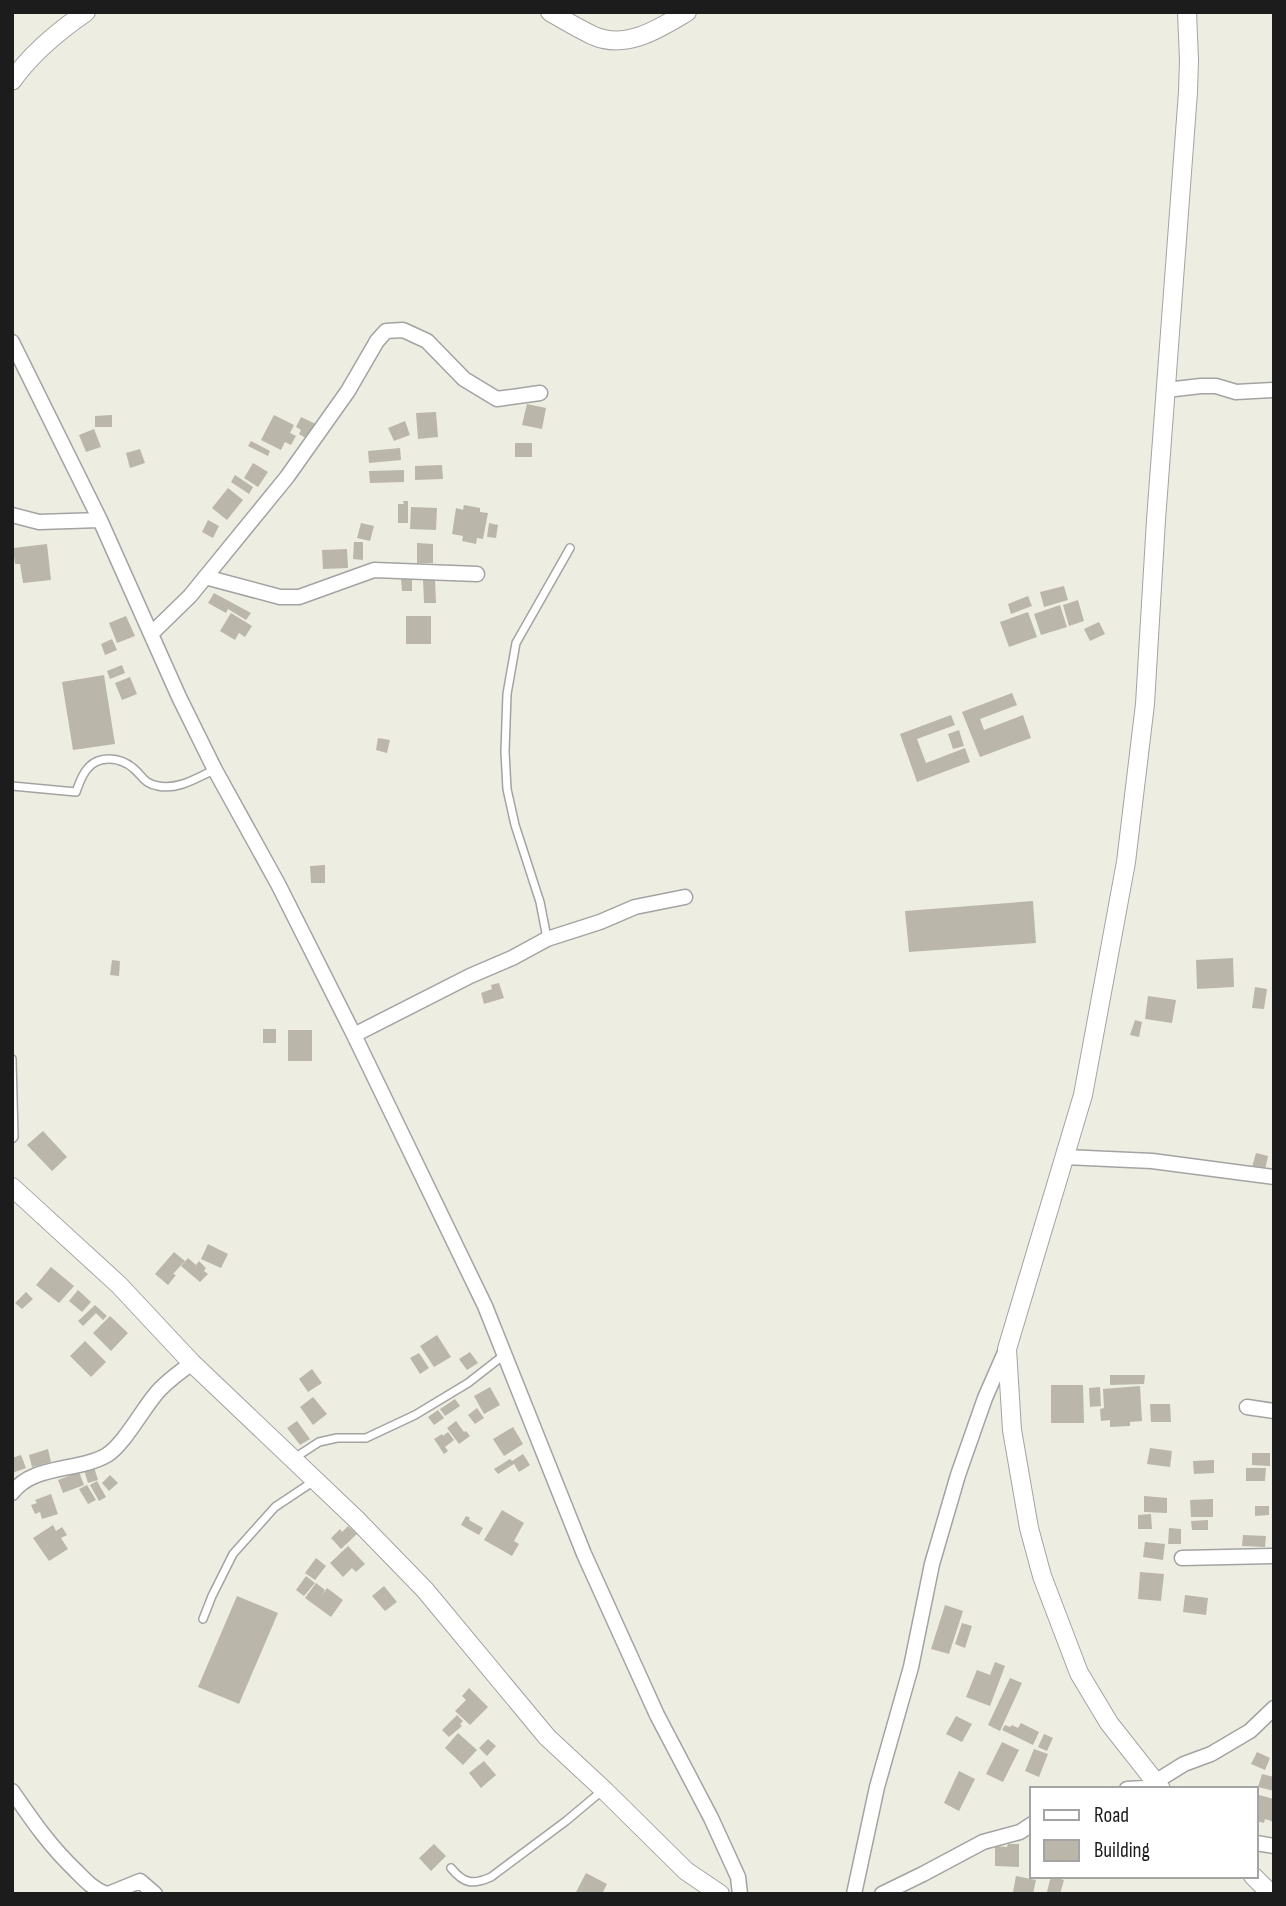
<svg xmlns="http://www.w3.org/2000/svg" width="1286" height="1906" font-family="'Sofia Sans Condensed',sans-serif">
  <rect width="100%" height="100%" fill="#eeede1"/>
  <path fill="#bab6aa" d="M527 404 546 408 542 429 522 425Z
    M436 412 438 437 418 439 416 413Z
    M112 415V427H95V416Z
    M274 415 294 425 290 433 296 436 291 445 285 442 281 450 261 440Z
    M301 417 318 425 309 440 299 434 301 430 296 427Z
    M405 421 410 435 394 441 388 428Z
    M94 429 101 447 86 452 79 435Z
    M251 441 270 451 268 456 248 446Z
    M515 443H532V457H515Z
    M400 448 401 460 369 463 368 451Z
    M140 449 145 463 130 468 126 453Z
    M253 463 268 472 258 487 244 478Z
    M442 465 443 479 415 480V466Z
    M404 470V482L370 483 369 471Z
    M235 475 253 487 249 494 231 482Z
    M228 488 243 500 227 520 212 508Z
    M403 501H408V523H398V504H404Z
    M464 505 480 508V512L488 513 483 539 477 538 476 544 462 541 463 536 452 534 456 508 463 510Z
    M411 507 437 508 436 530 410 529Z
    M208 520 219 526 213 538 202 532Z
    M361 523 374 526 370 541 357 538Z
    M489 523 498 525 496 538 487 537Z
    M354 542H363V560L353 559Z
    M417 543 433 544V563H417Z
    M47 544 51 580 23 583 20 564H15L13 548Z
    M347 549 348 568 323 569 322 550Z
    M401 579H412V591H402Z
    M423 579H435L436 603H424Z
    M1064 586 1068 600 1044 607 1040 592Z
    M214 593 251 613 246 620 228 609 226 613 208 603Z
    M1028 596 1032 606 1011 614 1008 604Z
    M1078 600 1084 621 1069 626 1063 605Z
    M1060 605 1067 627 1041 635 1034 614Z
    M1028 612 1037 637 1009 647 1000 622Z
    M231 613 252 626 245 637 239 633 235 640 220 631Z
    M126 616 135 636 117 643 109 623Z
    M406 616H431V644H406Z
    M1099 622 1105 634 1090 641 1084 629Z
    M112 639 117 650 105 655 101 644Z
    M122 665 125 673 110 679 107 671Z
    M104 675 115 744 73 750 62 682Z
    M130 677 137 694 122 700 115 683Z
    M1012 693 1017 705 980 719 984 730 1023 715 1031 738 980 757 962 712Z
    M951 715 955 725 917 739 926 763 965 748 970 762 917 782 900 734Z
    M959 730 964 746 953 749 948 734Z
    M378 738 390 740 387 753 376 750Z
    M325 865V883H311L310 866Z
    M1033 901 1036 943 909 952 905 911Z
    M1233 958 1234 987 1197 989 1196 960Z
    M112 960 120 961 119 976 110 975Z
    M499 983 504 998 484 1004 481 993 492 989 491 985Z
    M1255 987 1267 989 1264 1009 1252 1008Z
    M1148 996 1176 1000 1172 1023 1145 1019Z
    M1135 1020 1142 1022 1139 1037 1130 1035Z
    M263 1029H276V1043H263Z
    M288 1030H312V1061H288Z
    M43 1131 67 1157 52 1171 27 1145Z
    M1256 1153 1268 1156 1265 1170 1252 1167Z
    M208 1244 228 1254 221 1268 201 1259Z
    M174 1252 185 1261 173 1274 176 1275 168 1285 155 1274Z
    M188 1258 196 1265 199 1261 206 1268 204 1271 208 1274 200 1282 181 1266Z
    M51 1267 74 1286 59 1303 36 1285Z
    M78 1290 91 1302 82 1312 69 1301Z
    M26 1292 33 1299 22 1309 15 1303Z
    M95 1305 107 1316 103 1320 96 1313 83 1326 78 1321Z
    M110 1316 128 1333 111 1351 93 1333Z
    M437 1335 451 1357 434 1367 420 1346Z
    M85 1341 106 1362 91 1377 70 1356Z
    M470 1352 478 1363 467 1370 459 1359Z
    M419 1353 429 1368 420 1374 410 1358Z
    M312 1369 322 1383 308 1392 299 1379Z
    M1110 1375H1145L1144 1384 1110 1385Z
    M1051 1385H1083L1084 1423H1051Z
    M1140 1386 1142 1421 1130 1422V1426L1110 1427V1420L1101 1421 1100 1409 1104 1408 1103 1389Z
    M490 1387 500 1405 484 1414 474 1396Z
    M1100 1387 1101 1406 1090 1407 1089 1388Z
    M313 1397 327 1414 313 1425 300 1407Z
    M455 1399 460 1406 445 1416 440 1409Z
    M1150 1404H1170L1171 1422H1151Z
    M477 1408 484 1418 475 1424 468 1415Z
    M438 1410 444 1418 434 1425 428 1417Z
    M297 1421 310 1439 300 1445 287 1428Z
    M456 1421 464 1432 466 1431 470 1436 459 1444 447 1428Z
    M513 1427 523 1444 504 1456 493 1439Z
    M448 1432 454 1440 445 1447 448 1451 444 1454 434 1439 442 1434 443 1436Z
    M1150 1448 1172 1451 1170 1467 1147 1464Z
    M48 1449 51 1462 32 1467 29 1455Z
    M1252 1453H1270V1466L1252 1465Z
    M523 1454 530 1465 519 1472 514 1464 498 1474 494 1469 510 1459 512 1461Z
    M21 1455 26 1468 12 1473V1458Z
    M1214 1460V1473L1194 1474 1193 1461Z
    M94 1467 98 1480 88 1483 84 1470Z
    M1246 1468H1266L1265 1481H1246Z
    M79 1472 84 1485 63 1493 58 1480Z
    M110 1475 118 1483 109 1491 102 1483Z
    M97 1481 106 1497 99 1501 90 1485Z
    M87 1485 96 1500 88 1504 79 1489Z
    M51 1494 58 1514 42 1519 40 1512 35 1514 31 1505 37 1503 35 1500Z
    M1144 1496 1167 1498V1513L1144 1512Z
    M1213 1499V1517H1191L1190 1500Z
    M1255 1506H1269V1515L1255 1516Z
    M502 1510 524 1523 514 1541 519 1544 512 1556 484 1540Z
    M1151 1514 1152 1529H1138V1515Z
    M466 1516 470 1518 469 1520 483 1528 479 1535 461 1525Z
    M1208 1520V1530H1192L1191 1521Z
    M53 1525 56 1531 62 1527 67 1535 61 1538 68 1549 49 1561 33 1538Z
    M348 1526 357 1534 341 1549 331 1538 340 1529 342 1532Z
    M1169 1528 1181 1529V1544H1168Z
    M1243 1535 1266 1536 1265 1547 1242 1546Z
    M1145 1542 1165 1544 1163 1560 1143 1557Z
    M348 1546 365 1564 356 1572 352 1568 343 1577 330 1563Z
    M316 1558 326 1566 315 1580 305 1573Z
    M1140 1572 1164 1574 1161 1601 1138 1599Z
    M306 1576 315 1583 304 1596 296 1590Z
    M316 1583 325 1590 321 1597 327 1588 343 1600 331 1617 305 1598Z
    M384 1586 397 1602 385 1611 372 1596Z
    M1185 1595 1208 1598 1206 1615 1183 1612Z
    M237 1596 278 1613 239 1704 198 1687Z
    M945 1605 963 1611 949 1654 931 1649Z
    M962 1623 972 1626 965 1648 955 1644Z
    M995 1662 1005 1666 990 1706 966 1697 977 1670 990 1675Z
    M1010 1678 1022 1683 1000 1731 988 1725Z
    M469 1688 488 1707 470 1725 455 1711 466 1700 462 1696Z
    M457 1715 463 1721 460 1724 462 1726 449 1737 442 1730Z
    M956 1716 972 1724 962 1742 946 1734Z
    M1021 1723 1039 1732 1033 1745 1002 1730 1005 1725 1010 1727 1012 1725 1018 1728Z
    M458 1733 477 1750 463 1765 445 1748Z
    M1044 1734 1053 1738 1047 1751 1038 1747Z
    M488 1739 496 1746 487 1756 479 1748Z
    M1002 1742 1019 1750 1003 1782 986 1774Z
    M1034 1749 1048 1754 1039 1777 1025 1771Z
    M1257 1752 1270 1758 1265 1770 1251 1764Z
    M484 1761 496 1775 481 1788 469 1773Z
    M959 1771 975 1779 959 1811 944 1803Z
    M1262 1774 1274 1777V1791L1258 1787Z
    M1259 1795 1274 1799V1822L1265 1819 1264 1823 1256 1821V1803Z
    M434 1844 446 1856 431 1871 419 1858Z
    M1008 1844H1019V1867L995 1866V1846L1007 1847Z
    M586 1873 607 1884 602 1894H575Z
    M1016 1876 1036 1880 1033 1894 1013 1892Z
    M1051 1876 1064 1880 1060 1894 1047 1892Z"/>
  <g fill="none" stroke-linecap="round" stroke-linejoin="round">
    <defs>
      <path id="service" d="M12 786 76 792C79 784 82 774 88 768 99 755 120 757 133 768 143 776 144 784 158 786 179 790 196 778 214 770
        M547 938 540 902 515 825 507 789 505 752 507 694 516 643 570 548
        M12 1059 14 1137 12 1139
        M293 1459 319 1442 337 1438H366L415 1415 468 1383 504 1355
        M203 1619 212 1596 233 1554 275 1507 314 1481
        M451 1868C464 1884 473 1885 491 1877L566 1821 603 1790"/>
      <path id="minor" d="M12 342 100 520 179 697 215 770 278 884 354 1035 485 1306 584 1554 657 1715 711 1818 738 1877 740 1894
        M1166 390 1201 386H1216L1236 392 1274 390
        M12 515 39 522 100 520
        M205 577 280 597H299L374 570 477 574
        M151 634 190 596 287 477 348 391 377 341 386 331 403 330 427 341 464 379 497 399 540 393
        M354 1035 470 976 512 958 547 939 600 922 635 907 685 897
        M1065 1157 1152 1161 1274 1177
        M1247 1407 1274 1411
        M12 1493C33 1464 78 1472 107 1455 124 1444 141 1412 155 1395 165 1382 179 1373 192 1363
        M1182 1558 1274 1556
        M1155 1782 1184 1764 1211 1754 1250 1731 1274 1708
        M1127 1789 1160 1787
        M12 1791C32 1820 49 1845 75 1870 85 1880 93 1889 106 1894
        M1256 1843 1274 1846
        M108 1894 140 1881 155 1894
        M854 1894 877 1787 911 1667 932 1564 958 1475 985 1398 1006 1350
        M882 1894 923 1874 983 1842 1020 1832 1032 1824"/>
      <path id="tertiary" d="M550 12C564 20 579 29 594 36 627 50 660 28 687 12
        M12 81C30 55 60 30 86 12
        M12 1187 119 1285 192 1363 356 1519 425 1590 547 1737 604 1790 686 1871 720 1894
        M1161 1789 1109 1723 1079 1673 1042 1576 1029 1528 1012 1430 1007 1349 1083 1095 1126 862 1145 704 1156 520 1188 92 1189 60 1187 12
        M1253 1876 1271 1894"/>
    </defs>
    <use href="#service" stroke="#a3a3a3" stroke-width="10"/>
    <use href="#minor" stroke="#a3a3a3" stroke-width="17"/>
    <use href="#tertiary" stroke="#a3a3a3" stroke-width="20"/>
    <use href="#service" stroke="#fff" stroke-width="7"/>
    <use href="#minor" stroke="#fff" stroke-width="14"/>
    <use href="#tertiary" stroke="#fff" stroke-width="18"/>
  </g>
  <rect width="1286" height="1906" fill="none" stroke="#1c1c1c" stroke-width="28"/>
  <rect x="1030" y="1787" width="228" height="91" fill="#ffffff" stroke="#a4a4a4" stroke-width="2"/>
  <rect x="1044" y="1810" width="35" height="10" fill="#ffffff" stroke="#a4a4a4" stroke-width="2"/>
  <text x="1094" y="1822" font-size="21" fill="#1c1c1c">Road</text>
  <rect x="1044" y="1840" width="35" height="21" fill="#bab6aa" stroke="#a4a4a4" stroke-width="2"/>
  <text x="1094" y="1857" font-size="21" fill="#1c1c1c">Building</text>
</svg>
